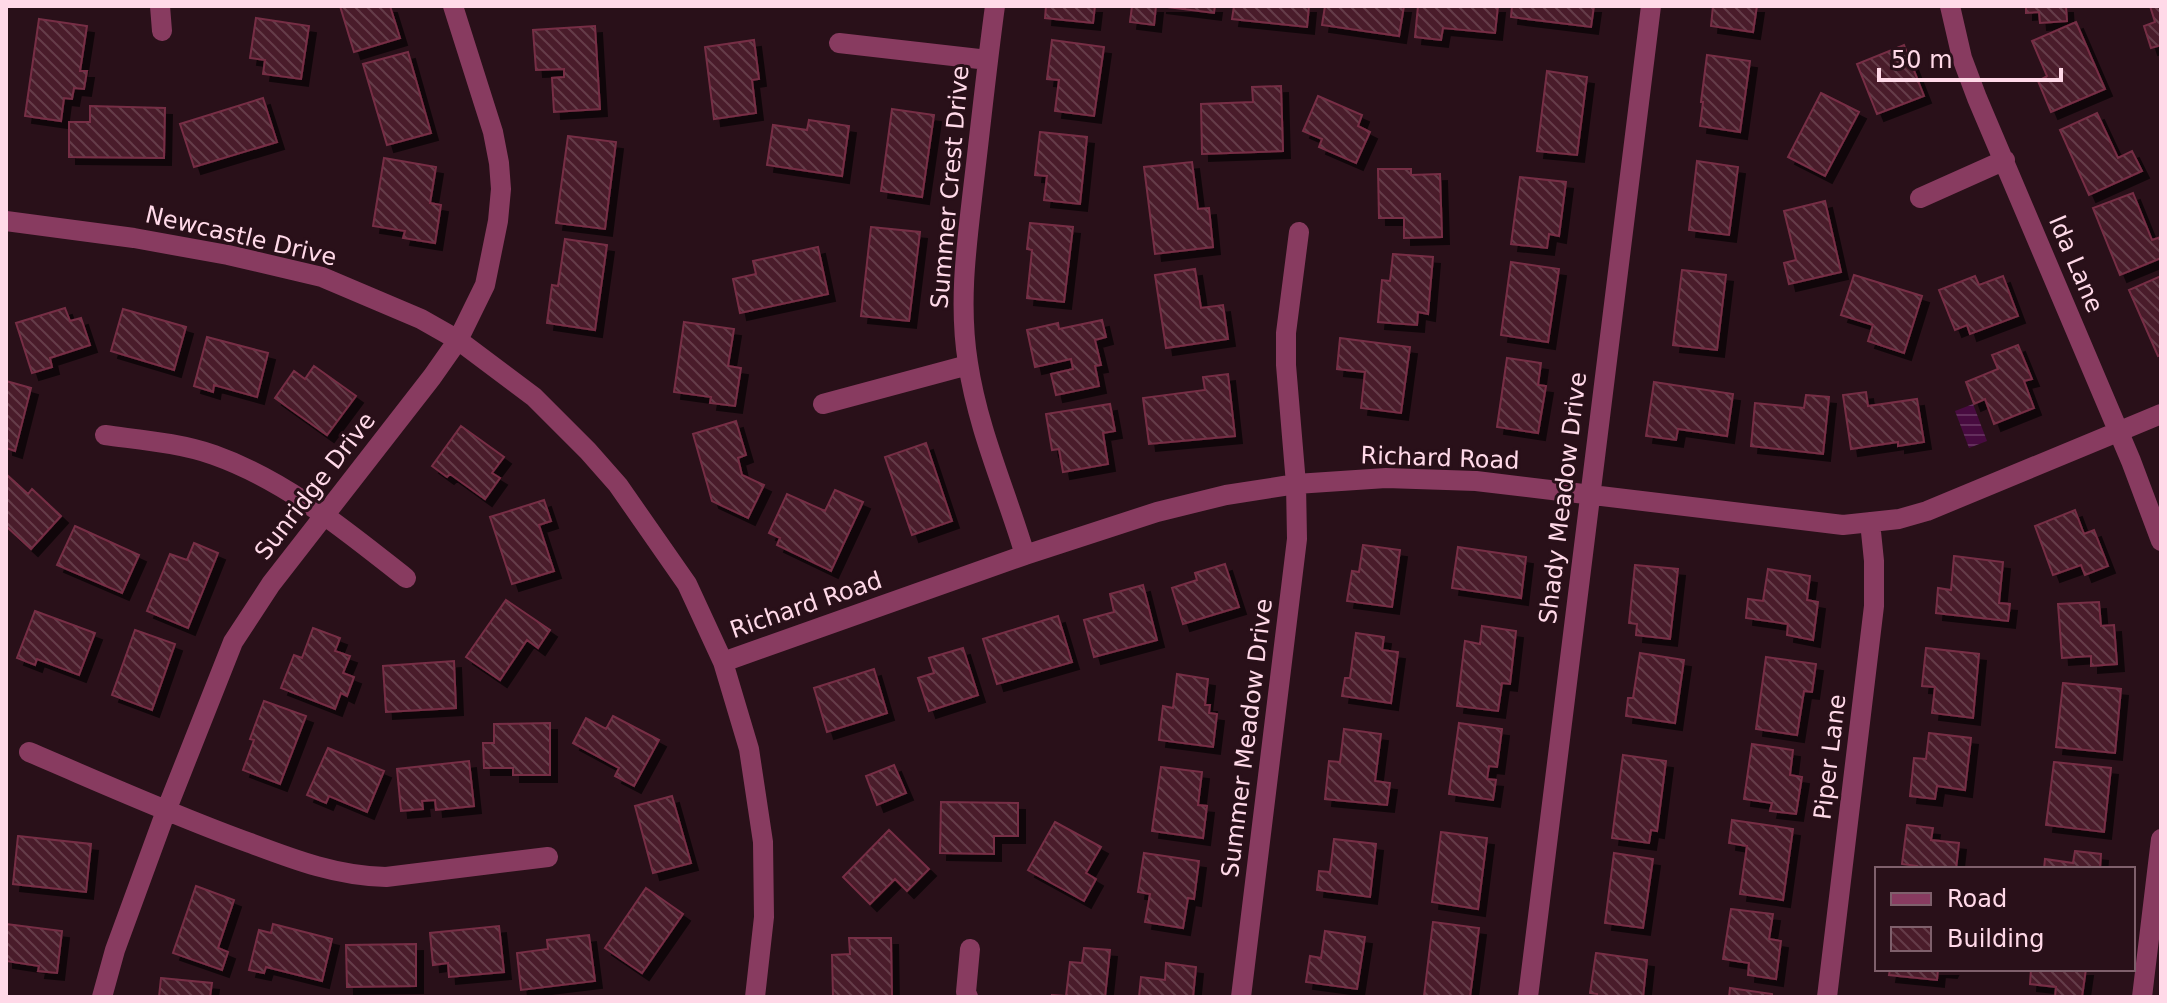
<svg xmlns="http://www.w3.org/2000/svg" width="2167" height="1003" font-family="'DejaVu Sans',sans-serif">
  <defs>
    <pattern id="water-rules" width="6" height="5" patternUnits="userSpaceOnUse" patternTransform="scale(2)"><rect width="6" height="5" fill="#480b40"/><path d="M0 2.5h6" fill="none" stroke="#632e5c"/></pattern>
    <pattern id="building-back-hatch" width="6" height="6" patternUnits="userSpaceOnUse" patternTransform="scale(2)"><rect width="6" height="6" fill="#4a1c2a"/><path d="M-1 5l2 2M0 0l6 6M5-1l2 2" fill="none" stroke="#653c49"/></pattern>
    <filter id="shadow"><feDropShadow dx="7" dy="7" stdDeviation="0" flood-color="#0009"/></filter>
  </defs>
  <rect width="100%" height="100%" fill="#291019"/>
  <path fill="url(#water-rules)" d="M1973 404 1987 441 1969 448 1955 411Z"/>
  <path fill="url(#building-back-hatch)" stroke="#762e45" stroke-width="2" filter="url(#shadow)" d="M340 6H390L400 38 354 52Z
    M1046 6H1095L1093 23 1045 18Z
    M1132 6H1156L1154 25 1130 22Z
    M1159 6H1215L1214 13Z
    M1234 6H1309L1307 27 1232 19Z
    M1325 6H1404L1399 36 1322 25Z
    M1418 6H1498L1495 33 1443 28 1441 40 1415 37Z
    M1512 6H1594L1591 27 1511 17Z
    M1713 6H1757L1753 32 1711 26Z
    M2026 6H2066L2067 21 2040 23 2039 12 2026 13Z
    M2150 6H2161V45L2151 48 2144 26 2155 22Z
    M256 18 309 26 301 79 263 74 265 60 250 58Z
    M39 19 87 26 80 71H87L84 89 74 88 72 99 64 98 61 121 25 116Z
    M2076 22 2105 89 2051 112 2038 81 2047 76 2032 41Z
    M595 26 600 109 554 112 552 78 564 77V69L536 70 533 30Z
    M754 40 759 79 752 80 756 113 714 119 705 47Z
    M1052 40 1104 47 1094 116 1055 111 1059 80 1047 79Z
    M1904 45 1924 96 1877 114 1857 64Z
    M408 52 431 133 387 145 363 64Z
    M1707 55 1750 61 1740 132 1700 126 1703 102H1701Z
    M1547 71 1587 77 1577 155 1537 151Z
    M1281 86 1283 151 1202 154 1201 104 1253 102 1252 87Z
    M1821 93 1859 112 1825 176 1788 157Z
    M1318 96 1362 115 1358 126 1370 132 1356 163 1319 147 1322 139 1303 131Z
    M263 98 277 142 194 167 180 124Z
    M90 106 165 108 164 158 69 157V122H90Z
    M892 109 934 115 922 197 881 191Z
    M2097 113 2118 158 2132 151 2142 171 2089 195 2060 130Z
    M809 120 849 126 842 176 767 165 773 125 807 130Z
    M1040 132 1087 137 1080 204 1044 200 1047 176 1035 175Z
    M568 136 616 142 605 229 556 223Z
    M384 158 436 167 430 203 441 205 435 243 403 238 405 231 373 226Z
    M1697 161 1738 167 1729 235 1689 230Z
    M1192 162 1198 209 1209 208 1213 247 1155 254 1144 167Z
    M1378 169H1411V175L1440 174 1442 237 1404 238V218H1379Z
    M1520 177 1566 182 1559 236 1549 234 1547 248 1511 244Z
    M2133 193 2152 240 2161 237V258L2120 275 2093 208Z
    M1825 201 1841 272 1789 284 1784 263 1796 260 1784 211Z
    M1030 223 1073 227 1064 302 1027 298 1032 250 1027 249Z
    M871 227 920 232 909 321 861 316Z
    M565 239 607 245 595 330 547 323 552 285 558 286Z
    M818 247 828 294 740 313 733 279 756 274 753 261Z
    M1393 254 1433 257 1428 314 1418 312 1417 325 1378 322 1382 280 1390 281Z
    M1511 262 1559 269 1548 342 1501 335Z
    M1195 269 1201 308 1223 305 1228 339 1166 348 1155 275Z
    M1682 270 1726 275 1717 350 1673 345Z
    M1854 275 1922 296 1904 353 1868 341 1873 325 1841 315Z
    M1975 276 1979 285 2003 276 2018 316 1970 334 1967 325 1955 330 1939 290Z
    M2161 276V355L2158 356 2129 290Z
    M65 308 70 321 81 318 90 345 50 358 52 367 32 373 16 323Z
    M123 309 186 327 174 370 111 351Z
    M1102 320 1106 337 1095 340 1101 365 1095 366 1099 386 1056 395 1051 374 1073 369 1071 359 1035 367 1027 330 1058 323 1059 329Z
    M684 322 734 329 728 366 741 368 735 406 710 403 711 397 674 392Z
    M207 337 268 353 257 397 214 385 213 392 194 386Z
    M1340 338 1410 347 1401 413 1361 408 1365 372 1337 369Z
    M2018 345 2032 379 2024 381 2034 408 1994 424 1985 399 1974 404 1966 382 1998 369 1992 355Z
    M1507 358 1541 363 1538 385 1546 386 1538 433 1497 427Z
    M314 366 356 396 327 435 275 398 294 371 305 379Z
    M1228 374 1235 436 1149 444 1143 398 1205 390 1203 377Z
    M6 381 31 388 15 451 6 448Z
    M1654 382 1733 394 1727 436 1678 429 1676 440 1646 436Z
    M1866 392 1868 406 1917 399 1924 442 1898 446V442L1851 449 1843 395Z
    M1806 395 1829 397 1823 454 1751 446 1755 403 1804 408Z
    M1110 404 1115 431 1103 433 1108 464 1063 472 1059 449 1052 450 1046 414Z
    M736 421 746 455 738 458 742 475 764 485 748 518 712 501 693 434Z
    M461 426 504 457 492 473 500 478 485 499 450 474 447 477 432 466Z
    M926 443 952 521 912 535 885 457Z
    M6 474 28 494 32 489 61 516 31 549 6 526Z
    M835 490 863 502 831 571 777 545 780 538 769 533 787 494 825 511Z
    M544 500 551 521 539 525 554 571 512 584 490 517Z
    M2075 510 2084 534 2094 530 2108 566 2085 575 2081 565 2053 575 2035 526Z
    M75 526 139 555 122 593 57 565Z
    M194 543 218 553 188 628 147 611 170 554 187 560Z
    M1363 545 1400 550 1392 607 1347 601 1352 571 1359 572Z
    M1458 547 1526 557 1521 598 1452 588Z
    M1954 556 2003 562 1999 603 2010 604 2008 621 1936 613 1938 588 1951 590Z
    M1225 564 1239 607 1183 624 1172 588 1197 580 1195 573Z
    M1635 565 1678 569 1670 639 1636 635 1637 624 1629 623Z
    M1768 569 1810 576 1807 600 1818 602 1813 640 1787 635 1788 624 1746 618 1748 599 1763 601Z
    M1143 585 1157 640 1094 657 1084 620 1114 612 1110 594Z
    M506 600 550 630 538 648 527 640 500 680 466 657Z
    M2099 602 2101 626 2114 625 2117 664 2091 666V656L2062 658 2058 604Z
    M35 611 95 633 79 675 37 659 35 665 17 658Z
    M1058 616 1072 662 997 684 983 639Z
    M1482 626 1516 631 1510 684 1502 683 1498 711 1457 706 1465 641 1480 644Z
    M313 628 340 638 335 651 350 656 343 673 354 677 347 696 341 693 335 709 281 688 294 655 302 658Z
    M135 630 175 644 152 710 112 695Z
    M1356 633 1384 637 1382 650 1398 652 1391 703 1342 696 1345 678H1350Z
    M963 648 978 695 929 711 918 678 934 673 929 658Z
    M1926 648 1979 654 1973 718 1932 713 1935 687 1922 686Z
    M1640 653 1684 660 1675 723 1626 716 1628 698H1633Z
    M1766 657 1816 664 1812 692 1804 691 1797 735 1756 729Z
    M454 661 456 708 386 712 383 666Z
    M874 669 887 713 827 732 814 688Z
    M1177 674 1208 679 1205 705H1210L1209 713 1217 714 1213 747 1159 740 1163 706 1173 708Z
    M2063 683 2121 689 2115 753 2056 747Z
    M264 701 306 716 280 784 243 770 254 740 250 739Z
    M613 716 659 740 634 786 615 776 619 768 573 743 586 718 606 729Z
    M550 723V775H513V768H484L483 743H494V724Z
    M1459 723 1502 729 1497 767 1489 766 1487 779 1496 780 1493 800 1449 794Z
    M1344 729 1381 734 1375 781 1390 783 1387 805 1325 799 1329 761 1340 762Z
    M1929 733 1971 738 1965 790 1937 786 1935 799 1910 796 1914 758 1926 759Z
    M1752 744 1793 750 1790 775 1802 777 1796 814 1770 811 1772 803 1744 799Z
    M328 748 384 771 367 812 329 796 326 803 307 795Z
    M1623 755 1666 761 1657 831 1651 830 1649 843 1612 838Z
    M469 761 474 806 436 810 435 800 422 801 423 809 401 811 397 769Z
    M2054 762 2111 768 2104 832 2046 825Z
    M894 765 906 793 877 805 866 776Z
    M1161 767 1202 772 1198 805 1207 806 1203 838 1152 831Z
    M672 796 691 863 653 873 635 806Z
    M941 802 1018 803V836H994V854L940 853Z
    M1732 820 1793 829 1783 900 1740 894 1747 846 1729 843Z
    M1055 822 1101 847 1086 873 1096 879 1084 901 1028 870Z
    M1907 825 1933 828 1931 840 1959 843 1956 869H1916L1917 866 1902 864Z
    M889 830 929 869 907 891 895 879 870 904 843 877Z
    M1441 832 1487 838 1478 909 1432 902Z
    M18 836 91 844 86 892 13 884Z
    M1334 839 1376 844 1370 897 1317 890 1319 871 1330 872Z
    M2075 851 2101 854 2100 869H2044L2045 859 2073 863Z
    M1144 853 1199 861 1194 899 1188 898 1183 928 1145 922 1150 894 1138 892Z
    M1614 853 1653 859 1643 928 1605 923Z
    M196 886 234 900 218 948 228 952 222 970 173 953Z
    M646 888 683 914 642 973 605 948Z
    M1731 909 1773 914 1769 939 1781 941 1776 979 1748 975 1749 963 1723 959Z
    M1433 922 1479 928 1470 997 1424 996Z
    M6 924 62 931 57 973 38 971 39 966 6 961Z
    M273 924 332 939 322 981 266 967 264 973 249 970 259 930 271 933Z
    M499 926 504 972 449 977 448 963 433 965 430 933Z
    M1325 931 1365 937 1357 989 1306 982 1310 956 1321 958Z
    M589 935 595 981 521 990 517 953 548 949 547 940Z
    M849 938H891L892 997H833L832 955 850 954Z
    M416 944V986L347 987 346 945Z
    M1084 948 1110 950 1105 997H1052V995L1066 996 1070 962 1082 963Z
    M1596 953 1647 960 1643 997H1597V994L1590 993Z
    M1166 963 1196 967 1193 997H1139L1141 977 1165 980Z
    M1890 969H1951L1950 971 1938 970 1937 980 1889 975Z
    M2031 969H2086L2082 997H2055L2056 987 2030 984Z
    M161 978 212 983 210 997H159Z
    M1730 988 1772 994V997H1729Z"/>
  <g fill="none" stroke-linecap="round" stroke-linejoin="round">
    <path stroke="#883b60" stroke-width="20" d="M160 6 162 31
      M995 6C987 64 981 123 974 181 967 242 958 302 968 363 978 430 1006 491 1025 555
      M1950 6 1962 58 1977 98 2131 461 2161 541
      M839 43 988 60
      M1920 198 2005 160
      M6 221 134 238 228 255 322 277 421 319 458 340 534 397 588 451 618 485 687 584 723 662 749 749 763 842 764 917 755 997
      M823 404 968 365
      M105 435C141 440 180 443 214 455 287 481 346 531 406 578
      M723 662 1025 555 1157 512 1226 495 1296 484 1386 478 1476 481 1843 525 1899 519 1927 511 2161 414
      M29 752C102 783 175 816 250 843 295 860 337 876 386 877L548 857
      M102 997 115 950 166 811 233 642 271 584 432 377 458 340 485 285 498 221 501 189 499 163 493 132 453 6
      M968 997 966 992 970 949
      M1241 997 1297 539 1296 484 1286 365V333L1299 232
      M1528 997 1651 6
      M1827 997 1874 606V561L1870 522
      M2142 997 2161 839"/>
  </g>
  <g text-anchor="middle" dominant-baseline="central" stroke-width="6" stroke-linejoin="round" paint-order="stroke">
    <g font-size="24" fill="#ffd9e8" stroke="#291019">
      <text transform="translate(950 187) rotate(-85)">Summer Crest Drive</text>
      <text transform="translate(241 236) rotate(13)">Newcastle Drive</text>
      <text transform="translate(2076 264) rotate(67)">Ida Lane</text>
      <text transform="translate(1440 458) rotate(2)">Richard Road</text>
      <text transform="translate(315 486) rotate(-52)">Sunridge Drive</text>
      <text transform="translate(1563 498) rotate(-83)">Shady Meadow Drive</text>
      <text transform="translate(806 605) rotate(-19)">Richard Road</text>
      <text transform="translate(1247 738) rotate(-83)">Summer Meadow Drive</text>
      <text transform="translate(1830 757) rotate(-83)">Piper Lane</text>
    </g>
  </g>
  <rect width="2167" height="1003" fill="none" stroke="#ffd9e8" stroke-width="16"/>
  <rect x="1875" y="867" width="260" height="104" fill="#291019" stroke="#7f606c" stroke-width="2"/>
  <rect x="1891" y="893" width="40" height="12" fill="#883b60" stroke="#7f606c" stroke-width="2"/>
  <text x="1947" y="907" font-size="24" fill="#ffd9e8">Road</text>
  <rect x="1891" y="927" width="40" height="24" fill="url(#building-back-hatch)" stroke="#7f606c" stroke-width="2"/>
  <text x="1947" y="947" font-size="24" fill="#ffd9e8">Building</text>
  <path d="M1879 68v12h182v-12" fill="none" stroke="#ffd9e8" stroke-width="4"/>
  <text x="1891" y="68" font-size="24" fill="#ffd9e8" stroke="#291019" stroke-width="6" paint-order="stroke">50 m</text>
</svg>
